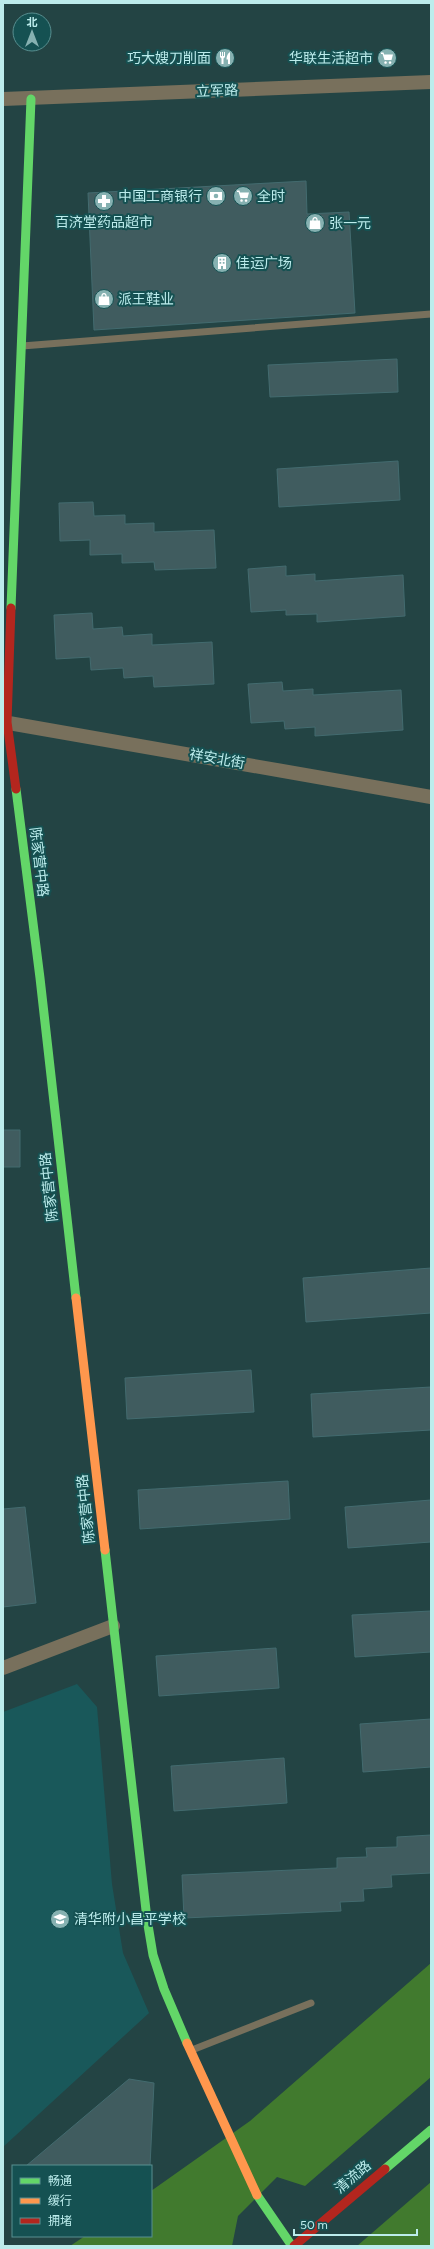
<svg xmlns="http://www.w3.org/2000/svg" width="434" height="2249" font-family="Figtree,'Noto Sans SC',sans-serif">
  <rect width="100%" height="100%" fill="#234444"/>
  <path fill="#19585a" d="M77 1684 97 1707 112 1884 123 1953 149 2013 3 2147V1712Z"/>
  <path fill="#417a2e" d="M431 1963V2077L305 2186 277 2177 238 2216 232 2246H70L85 2236H151V2191L250 2121Z
    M431 2182V2246H357Z"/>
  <path fill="#405c5f" stroke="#436b6f" d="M306 181 307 214 349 212 355 313 94 330 88 193Z
    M397 359 398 392 270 397 268 365Z
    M398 461 400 500 279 507 277 469Z
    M93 502 94 516 125 515V524L154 523V532L214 530 216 568 155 570 154 562 122 563V554L90 555V540L60 541 59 503Z
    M286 566V576L315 574V581L403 575 405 616 317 622V614L286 615V610L251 612 248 569Z
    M92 613 93 629 122 627 123 636 152 634V645L212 642 214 684 154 687 153 676 124 678 123 668 91 670 90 657 56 659 54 615Z
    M282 682 283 691 313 689V695L401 690 403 730 315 736V727L285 729 284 721 251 723 248 684Z
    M3 1130H20V1167H3Z
    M431 1268V1313L306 1322 303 1278Z
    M251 1370 254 1412 127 1419 125 1378Z
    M431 1387V1430L313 1437 311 1394Z
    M288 1481 290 1519 140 1529 138 1490Z
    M431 1500V1542L348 1548 345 1507Z
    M25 1507 36 1603 3 1607V1509Z
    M431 1611V1652L355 1657 352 1615Z
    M276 1648 279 1688 159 1696 156 1656Z
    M431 1719V1767L363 1772 360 1724Z
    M284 1758 287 1803 174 1811 171 1766Z
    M431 1835V1873L391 1875 392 1887 363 1889 364 1901 340 1902 341 1911 184 1918 182 1875 337 1868V1858L367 1857 366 1848 397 1847V1837Z
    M129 2079 154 2083 150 2166H26Z"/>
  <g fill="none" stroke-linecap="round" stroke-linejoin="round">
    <path stroke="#78705c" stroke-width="7" d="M22 346 431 314
      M192 2050 311 2003"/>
    <path stroke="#78705c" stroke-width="14" d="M3 99 431 82
      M3 722 431 797
      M3 1668 113 1626"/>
    <path stroke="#63d668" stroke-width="9" d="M11 608 31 99
      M16 789 40 978 76 1298
      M105 1550 147 1919 153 1955 164 1989 187 2043
      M385 2169 431 2130
      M257 2195 292 2246"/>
    <path stroke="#ff974d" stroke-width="9" d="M76 1298 105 1550
      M187 2043 257 2195"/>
    <path stroke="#b3261e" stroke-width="9" d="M11 608 7 722 16 789
      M294 2246 385 2169"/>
  </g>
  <defs>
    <symbol id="restaurant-disc" viewBox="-11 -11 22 22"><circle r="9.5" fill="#86b1b1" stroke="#155152"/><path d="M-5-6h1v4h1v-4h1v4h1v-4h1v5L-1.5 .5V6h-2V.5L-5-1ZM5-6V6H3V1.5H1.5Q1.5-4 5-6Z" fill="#fff"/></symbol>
    <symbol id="supermarket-disc" viewBox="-11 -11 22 22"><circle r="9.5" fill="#86b1b1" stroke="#155152"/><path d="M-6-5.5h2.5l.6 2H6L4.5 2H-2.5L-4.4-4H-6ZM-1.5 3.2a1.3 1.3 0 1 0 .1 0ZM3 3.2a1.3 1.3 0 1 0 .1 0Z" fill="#fff"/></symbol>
    <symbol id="bank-disc" viewBox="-11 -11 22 22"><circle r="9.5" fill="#86b1b1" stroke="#155152"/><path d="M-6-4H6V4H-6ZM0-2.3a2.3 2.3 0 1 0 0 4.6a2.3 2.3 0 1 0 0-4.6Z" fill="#fff"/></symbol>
    <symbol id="pharmacy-disc" viewBox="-11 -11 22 22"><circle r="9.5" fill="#86b1b1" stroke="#155152"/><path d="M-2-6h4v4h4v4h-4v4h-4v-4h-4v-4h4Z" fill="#fff"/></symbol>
    <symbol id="shop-disc" viewBox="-11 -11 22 22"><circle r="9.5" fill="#86b1b1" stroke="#155152"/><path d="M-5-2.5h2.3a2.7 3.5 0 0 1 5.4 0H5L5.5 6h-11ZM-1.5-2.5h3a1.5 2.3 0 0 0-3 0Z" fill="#fff"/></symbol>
    <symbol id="building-disc" viewBox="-11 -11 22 22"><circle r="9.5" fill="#86b1b1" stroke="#155152"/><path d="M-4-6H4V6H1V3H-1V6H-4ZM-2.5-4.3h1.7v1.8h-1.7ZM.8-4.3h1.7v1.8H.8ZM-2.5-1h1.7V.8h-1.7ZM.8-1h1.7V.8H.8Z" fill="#fff"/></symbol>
    <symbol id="school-disc" viewBox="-11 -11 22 22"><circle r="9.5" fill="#86b1b1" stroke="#155152"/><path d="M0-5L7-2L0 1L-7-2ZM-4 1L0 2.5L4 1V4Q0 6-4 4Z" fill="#fff"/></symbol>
  </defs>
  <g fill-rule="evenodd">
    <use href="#restaurant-disc" x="214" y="47" width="22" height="22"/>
    <use href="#supermarket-disc" x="376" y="47" width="22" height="22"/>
    <use href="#bank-disc" x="205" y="185" width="22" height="22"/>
    <use href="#supermarket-disc" x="232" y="185" width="22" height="22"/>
    <use href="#pharmacy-disc" x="93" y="190" width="22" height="22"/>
    <use href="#shop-disc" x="304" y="212" width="22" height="22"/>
    <use href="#building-disc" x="211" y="252" width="22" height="22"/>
    <use href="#shop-disc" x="93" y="288" width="22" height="22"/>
    <use href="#school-disc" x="49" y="1908" width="22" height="22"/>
  </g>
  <g text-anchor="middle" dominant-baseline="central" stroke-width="4" stroke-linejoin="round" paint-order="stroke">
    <g font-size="14" fill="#bcecec" stroke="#155152" text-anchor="start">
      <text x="211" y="58" text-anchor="end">巧大嫂刀削面</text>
      <text x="373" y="58" text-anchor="end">华联生活超市</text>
      <text x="202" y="196" text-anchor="end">中国工商银行</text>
      <text x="257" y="196">全时</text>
      <text x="104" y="222" text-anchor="middle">百济堂药品超市</text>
      <text x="329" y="223">张一元</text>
      <text x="236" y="263">佳运广场</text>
      <text x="118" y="299">派王鞋业</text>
      <text x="74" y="1919">清华附小昌平学校</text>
    </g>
    <g font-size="14" fill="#bcecec" stroke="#155152">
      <text transform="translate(217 91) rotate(-2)">立军路</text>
      <text transform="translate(217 759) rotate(10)">祥安北街</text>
      <text transform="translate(39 862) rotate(83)">陈家营中路</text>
      <text transform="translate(49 1187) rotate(-96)">陈家营中路</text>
      <text transform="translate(86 1509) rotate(-96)">陈家营中路</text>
      <text transform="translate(353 2177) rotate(-40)">清流路</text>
    </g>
  </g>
  <rect width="434" height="2249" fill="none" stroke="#bcecec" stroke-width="8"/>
  <rect x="12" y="2165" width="140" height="72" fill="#155152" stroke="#588f90"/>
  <rect x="20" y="2178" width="20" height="6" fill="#63d668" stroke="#588f90"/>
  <text x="48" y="2185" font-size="12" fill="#bcecec">畅通</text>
  <rect x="20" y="2198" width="20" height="6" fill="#ff974d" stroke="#588f90"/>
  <text x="48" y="2205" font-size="12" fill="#bcecec">缓行</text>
  <rect x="20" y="2218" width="20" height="6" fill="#b3261e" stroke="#588f90"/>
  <text x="48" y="2225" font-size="12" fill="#bcecec">拥堵</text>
  <g transform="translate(32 32)"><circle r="19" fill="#155152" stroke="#588f90"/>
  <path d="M0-3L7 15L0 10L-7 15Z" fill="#86b1b1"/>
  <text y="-6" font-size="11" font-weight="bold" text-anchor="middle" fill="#bcecec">北</text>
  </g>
  <path d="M294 2229v6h123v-6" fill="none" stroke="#bcecec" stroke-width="2"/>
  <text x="300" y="2229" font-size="12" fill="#bcecec" stroke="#155152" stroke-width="3" paint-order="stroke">50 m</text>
</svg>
